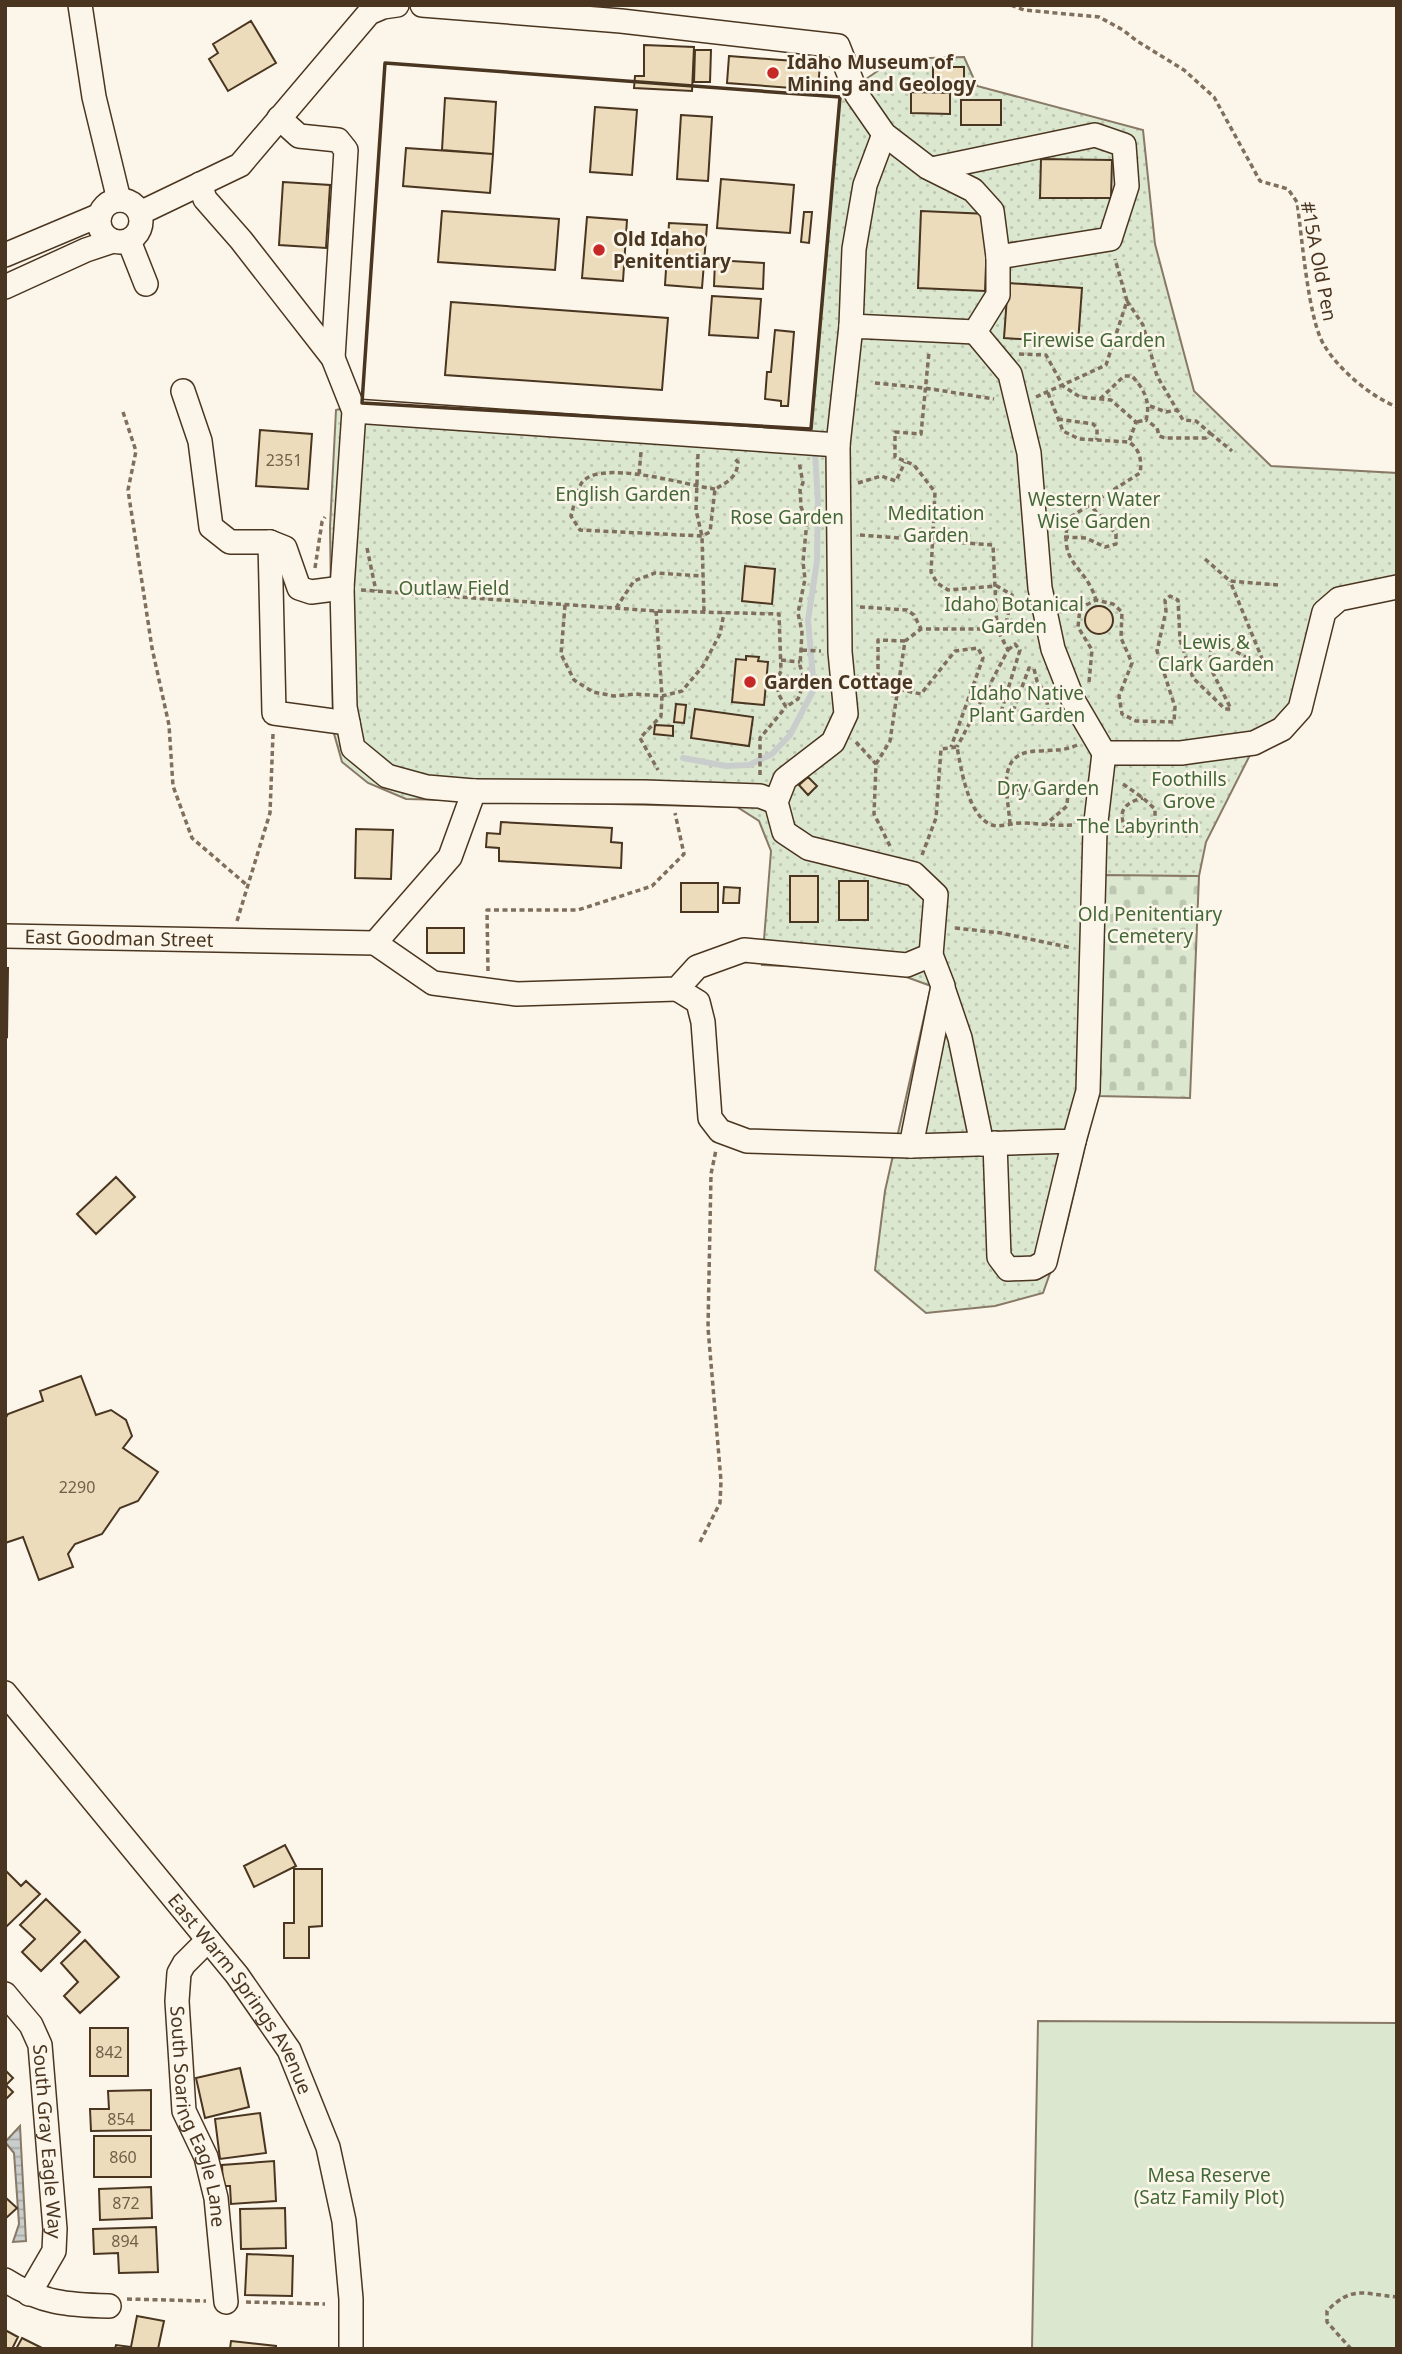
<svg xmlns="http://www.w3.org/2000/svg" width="1402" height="2354" font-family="'Noto Sans',sans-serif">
  <defs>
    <pattern id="cemetery-stones" width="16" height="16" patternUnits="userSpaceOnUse" patternTransform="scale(1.75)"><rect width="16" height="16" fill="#dce7d0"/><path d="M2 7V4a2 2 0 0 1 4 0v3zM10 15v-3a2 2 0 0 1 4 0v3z" fill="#bec7b2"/></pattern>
    <pattern id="garden-dots" width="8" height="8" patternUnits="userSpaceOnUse" patternTransform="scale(1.75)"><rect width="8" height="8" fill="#dce7d0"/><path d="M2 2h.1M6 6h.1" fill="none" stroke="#bec7b2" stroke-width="1.8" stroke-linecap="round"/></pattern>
    <pattern id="water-rules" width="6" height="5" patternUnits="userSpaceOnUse" patternTransform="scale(1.75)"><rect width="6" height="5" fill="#c9cecd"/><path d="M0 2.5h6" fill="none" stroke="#a5a8a6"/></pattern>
  </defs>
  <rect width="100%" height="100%" fill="#fbf6e9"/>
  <path fill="url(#cemetery-stones)" stroke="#887966" stroke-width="2" d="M1104 874 1199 876 1190 1098 1097 1096Z"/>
  <path fill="#dce7d0" stroke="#887966" stroke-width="2" d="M1038 2021 1397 2023V2349H1032Z"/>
  <path fill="url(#garden-dots)" stroke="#887966" stroke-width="2" d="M964 57 977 86 1143 130 1155 244 1194 391 1271 466 1397 473V594L1332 613 1307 713 1252 751 1206 842 1199 876 1104 875 1097 1096 1065 1231 1043 1293 995 1306 926 1313 875 1270 885 1191 931 986 890 971 762 965 771 851 759 821 737 807 406 799 368 783 342 762 333 730 330 527 336 410 362 403 811 429 840 97 895 59Z"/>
  <path fill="url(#water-rules)" stroke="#887966" stroke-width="2" d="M20 2126 26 2241 13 2242 19 2224 14 2153 5 2142Z"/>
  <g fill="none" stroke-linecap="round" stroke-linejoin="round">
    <path stroke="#c9cecd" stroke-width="6" d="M683 758 726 766 749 765 772 754 790 735 814 689 808 620 817 561 818 502 815 452"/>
  </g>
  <path fill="#ecdcbc" stroke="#4a3520" stroke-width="2" d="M251 21 276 63 228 91 209 59 218 53 213 44Z
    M644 45 694 47 692 91 634 88 635 76H644Z
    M695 50H711L710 82H694Z
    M729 56 820 63 818 90 727 83Z
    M933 67H964V87H933Z
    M911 92 950 93V114L911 113Z
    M445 98 496 102 493 154 442 150Z
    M961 100H1001V125H961Z
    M595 107 637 110 632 175 590 172Z
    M681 115 712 117 708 181 677 179Z
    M406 148 493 154 490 193 403 186Z
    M1041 159 1112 160 1111 198H1040Z
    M721 179 794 185 790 233 717 228Z
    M283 182 330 185 326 248 279 245Z
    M442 211 559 219 555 270 438 262Z
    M921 211 988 214 985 291 918 288Z
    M804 212H812L809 243 801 242Z
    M587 217 627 220 623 281 582 278Z
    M669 223 707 225 702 288 665 285Z
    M715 260 764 263 763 289 714 286Z
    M1008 283 1082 288 1078 343 1004 338Z
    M712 296 761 299 758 338 709 335Z
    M451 302 668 318 662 390 445 375Z
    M775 330 794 332 788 406H781V401L765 399 767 372H771Z
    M260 430 312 434 308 489 256 486Z
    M745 566 775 569 772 604 742 601Z
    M1085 620a14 14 0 1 1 28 0a14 14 0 1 1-28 0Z
    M746 656 759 657 758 661 768 662 764 705 732 702 736 659 746 660Z
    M676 704 686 705 684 723 674 722Z
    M695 709 753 717 749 746 691 738Z
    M655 725 673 726V736L654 734Z
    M808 777 817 786 808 795 799 785Z
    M501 822 612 828 611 842 622 843 621 868 499 861V848L486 847 487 833 500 834Z
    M356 829 393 830 391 879 355 878Z
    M790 876H818V922H790Z
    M839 881H868V920H839Z
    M681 883H718V912H681Z
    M724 887 740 888 739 903H723Z
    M427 928H464V953H427Z
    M5 968H8L7 1037 5 1036Z
    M116 1177 135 1197 96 1234 77 1214Z
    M81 1376 96 1415 111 1410 126 1420 132 1436 123 1448 158 1472 138 1501 120 1508 102 1534 75 1544 68 1554 73 1567 39 1580 23 1537 5 1543V1419L8 1414 43 1401 40 1391Z
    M285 1845 296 1866 254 1887 244 1866Z
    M294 1869H322V1926L309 1927V1958H284V1923H294Z
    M5 1870 21 1886 26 1881 40 1894 5 1928Z
    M46 1899 80 1932 41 1971 22 1952 35 1939 20 1925Z
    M85 1940 119 1977 80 2013 64 1996 78 1982 61 1963Z
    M90 2028H128V2076H90Z
    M240 2068 249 2107 205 2118 196 2078Z
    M5 2070 13 2078 6 2085 13 2092 5 2100Z
    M151 2090V2130L91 2131 90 2109H109L108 2091Z
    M260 2113 266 2153 220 2159 215 2119Z
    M94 2136H151V2177H94Z
    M274 2161 276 2201 231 2204 230 2186H223L222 2165Z
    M151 2187 152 2218 100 2220 99 2189Z
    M5 2197 17 2208 5 2219Z
    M285 2208 286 2248 241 2249 240 2209Z
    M156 2227 158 2272 119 2273 118 2253 94 2254 93 2229Z
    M247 2254 293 2256 292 2296 245 2295Z
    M137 2316 164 2321 158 2349H115L116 2345 131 2347Z
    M5 2330 18 2337 12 2349H5Z
    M22 2338 44 2349H16Z
    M231 2341 276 2346V2349H230Z"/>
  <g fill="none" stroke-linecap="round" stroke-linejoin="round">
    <defs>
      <g id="minor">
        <path d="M80 5 94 97 119 200"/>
        <path d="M279 118 299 136 338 140 346 150 333 358"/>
        <path d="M932 169 1095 135 1124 145 1127 186 1110 239 998 257"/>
        <path d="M200 184 205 199 241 240 333 358 354 411 342 588 345 707 353 748 387 776 427 787 474 791"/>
        <circle cx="120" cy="221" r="21"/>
        <path d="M140 213 240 165 369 13 383 7 397 5"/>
        <path d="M129 241 146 284"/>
        <path d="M5 255 100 215"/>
        <path d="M5 287 86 250 113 241"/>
        <path d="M851 326 854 249 865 185 884 134"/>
        <path d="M975 332 1010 374 1029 453 1040 588 1053 649 1073 700 1104 753"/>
        <path d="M183 391 200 441 211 527 230 542H270L285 548 299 588 311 592 342 588"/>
        <path d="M354 411 838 445"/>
        <path d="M270 542 274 713 348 723"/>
        <path id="s1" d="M5 936 375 943 450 857 474 791 645 792 760 796 776 802"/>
        <path d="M375 943 433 983 517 994 677 989 697 967 744 950 907 965 931 955 936 895 914 874 808 848 784 832 776 802 785 779 833 742 846 714 840 652 838 445 851 326 975 332 998 295V257L992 211 973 190 927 167 884 134 857 95 838 46 621 21 422 5"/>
        <path d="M677 989 698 1002 703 1022 710 1118 720 1131 747 1141 911 1146 1074 1141 1088 1091 1095 830 1104 753H1181L1254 743 1282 729 1300 709 1324 612 1339 599 1397 587"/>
        <path d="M944 991 960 1038 982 1144"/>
        <path d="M995 1143 999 1257 1008 1269 1034 1268 1045 1262 1074 1141"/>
        <path d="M911 1146 943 986 931 955"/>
        <path id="s2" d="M5 1693 237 1975 289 2050 328 2147 344 2221 351 2299V2349"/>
        <path id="s3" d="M208 1940 184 1964 179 1973 177 2001 184 2111 206 2157 216 2198 226 2302"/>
        <path id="s4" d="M5 1994 31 2025 40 2045 55 2229 54 2251 29 2294"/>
        <path d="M5 2280C41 2303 67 2305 109 2306"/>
      </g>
    </defs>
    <use href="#minor" stroke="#4a3520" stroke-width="26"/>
    <path stroke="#7f6f5c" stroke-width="3.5" stroke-dasharray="5 3.5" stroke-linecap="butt" d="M1011 5 1024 10 1099 17 1123 30 1137 41 1184 70 1214 97 1260 181 1288 189 1297 202C1302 236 1308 319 1324 345 1339 370 1370 396 1397 407
      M1127 301 1143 325 1157 376 1183 420 1196 421 1210 433 1206 438H1165L1159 436 1157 428 1146 420
      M1019 354 1046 355 1063 386 1080 397 1111 400 1136 422 1129 442
      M875 383 925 388 994 399
      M1048 393 1063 431 1079 439 1129 442C1140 449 1142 461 1140 473L1069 518C1057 566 1085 563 1096 600
      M1036 397 1106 365 1127 301 1115 259
      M1100 399 1124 376H1132C1144 389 1151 402 1146 420L1136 422
      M1150 406 1166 412 1177 410
      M123 412 136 451 128 490 152 648 169 725 173 786 192 838 248 886
      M1058 419 1093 424 1097 428V440
      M1210 433 1232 451
      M698 454 696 510 702 536 704 612
      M639 474 641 452
      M858 483 881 476 896 481 905 462
      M715 489C689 486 597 457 581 484 576 493 574 506 571 516L580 530 702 536 710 532 715 489C728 482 737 477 738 462L735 459
      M860 535 993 545 997 629 1008 650 957 747
      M1064 537 1086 538 1105 547 1116 544V534L1090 505
      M367 548 376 591
      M1205 559 1230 581 1278 585
      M315 568 322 522 325 517
      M361 590 656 611 779 614 781 671 776 682 779 695 786 707 798 699 805 680 800 666 802 632 798 613 805 579 803 562 807 521 801 507 800 489 803 483 799 462
      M565 605 561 654 574 680 593 692 614 696 635 694 662 696 682 691 703 666 720 634 724 613
      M860 607 907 610 914 615 921 629
      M616 608 634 581 655 573 703 576
      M656 611 662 696 661 716 640 738 658 770
      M905 641 878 640V685L921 694 955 651 978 648 983 658 951 747
      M802 650 821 651
      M1008 650 1015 644 1020 650 1001 712 1004 718 1011 717 1029 668 1034 669 1037 681 1046 694 1049 717 1056 720 1059 718
      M781 660 800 662
      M1089 682 1092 650 1078 627 1080 608 1096 600 1113 604 1122 612 1121 638 1132 663 1119 696 1122 714 1136 721 1174 722 1175 707 1157 651 1166 611 1165 600 1170 596 1178 600 1180 640 1193 678 1225 709H1231L1210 667 1211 638 1266 668 1230 581
      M856 742 876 764 874 814 890 846
      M876 764 890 741 905 641 921 629H1005L1012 595 997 586 948 590 937 583 931 572 935 492 914 465 895 457V432L921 434 929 352
      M760 775V738L786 707
      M1123 784 1143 798 1155 809V821C1147 833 1140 834 1126 829 1116 811 1126 802 1143 798
      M1008 790H1068L1067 806 1045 825
      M1010 824C1008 793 994 751 1039 751 1053 750 1065 751 1077 745
      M922 855 936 818 941 749 957 747C961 768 968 817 992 825 1001 828 1014 822 1024 823 1043 824 1055 826 1074 825
      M237 921 270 813 273 734
      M955 928 1001 933 1072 948
      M488 971 487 910H578L652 886 684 854 675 813
      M700 1542 720 1503 721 1481 708 1328 711 1174 716 1150
      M127 2299 206 2301
      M246 2302 325 2304
      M1351 2349 1327 2322V2311C1352 2285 1363 2294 1397 2297"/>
    <use href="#minor" stroke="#fbf6e9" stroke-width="23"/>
    <path stroke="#4a3520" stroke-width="3.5" d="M385 63 840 97 811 429 362 403Z"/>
  </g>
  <g fill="#c62828" stroke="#fbf6e9" stroke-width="2.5">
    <circle cx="773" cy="73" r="7"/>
    <circle cx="599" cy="250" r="7"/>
    <circle cx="750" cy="682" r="7"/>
  </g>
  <g text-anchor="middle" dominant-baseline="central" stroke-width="5" stroke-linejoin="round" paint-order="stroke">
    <g font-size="16" fill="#725f47">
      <text x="284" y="460">2351</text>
      <text x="77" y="1487">2290</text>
      <text x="109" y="2052">842</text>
      <text x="121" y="2119">854</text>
      <text x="123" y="2157">860</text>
      <text x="126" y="2203">872</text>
      <text x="125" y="2241">894</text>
    </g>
    <g font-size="19" font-weight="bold" fill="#4a3520" stroke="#fbf6e9" text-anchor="start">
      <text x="787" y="62">Idaho Museum of<tspan x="787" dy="22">Mining and Geology</tspan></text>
      <text x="613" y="239">Old Idaho<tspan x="613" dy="22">Penitentiary</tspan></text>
      <text x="764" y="682">Garden Cottage</text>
    </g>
    <g font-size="19" fill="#4a3520" stroke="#fbf6e9">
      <text transform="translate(1319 261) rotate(79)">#15A Old Pen</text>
      <text stroke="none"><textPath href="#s1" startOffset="114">East Goodman Street</textPath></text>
      <text stroke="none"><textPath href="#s2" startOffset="383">East Warm Springs Avenue</textPath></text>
      <text stroke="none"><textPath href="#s3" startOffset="191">South Soaring Eagle Lane</textPath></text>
      <text stroke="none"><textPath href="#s4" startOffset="159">South Gray Eagle Way</textPath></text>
    </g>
    <g font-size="19" fill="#436837" stroke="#fbf6e9">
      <text x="1094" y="340">Firewise Garden</text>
      <text x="623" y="494">English Garden</text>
      <text x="1094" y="499">Western Water<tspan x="1094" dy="22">Wise Garden</tspan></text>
      <text x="936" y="513">Meditation<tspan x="936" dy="22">Garden</tspan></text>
      <text x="787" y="517">Rose Garden</text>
      <text x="454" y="588">Outlaw Field</text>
      <text x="1014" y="604">Idaho Botanical<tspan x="1014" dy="22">Garden</tspan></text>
      <text x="1216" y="642">Lewis &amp;<tspan x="1216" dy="22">Clark Garden</tspan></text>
      <text x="1027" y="693">Idaho Native<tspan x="1027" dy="22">Plant Garden</tspan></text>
      <text x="1189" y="779">Foothills<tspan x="1189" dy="22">Grove</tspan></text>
      <text x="1048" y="788">Dry Garden</text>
      <text x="1138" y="826">The Labyrinth</text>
      <text x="1150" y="914">Old Penitentiary<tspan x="1150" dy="22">Cemetery</tspan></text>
      <text x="1209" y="2175">Mesa Reserve<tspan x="1209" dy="22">(Satz Family Plot)</tspan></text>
    </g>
  </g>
  <rect width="1402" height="2354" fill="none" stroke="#4a3520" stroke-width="14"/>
</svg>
